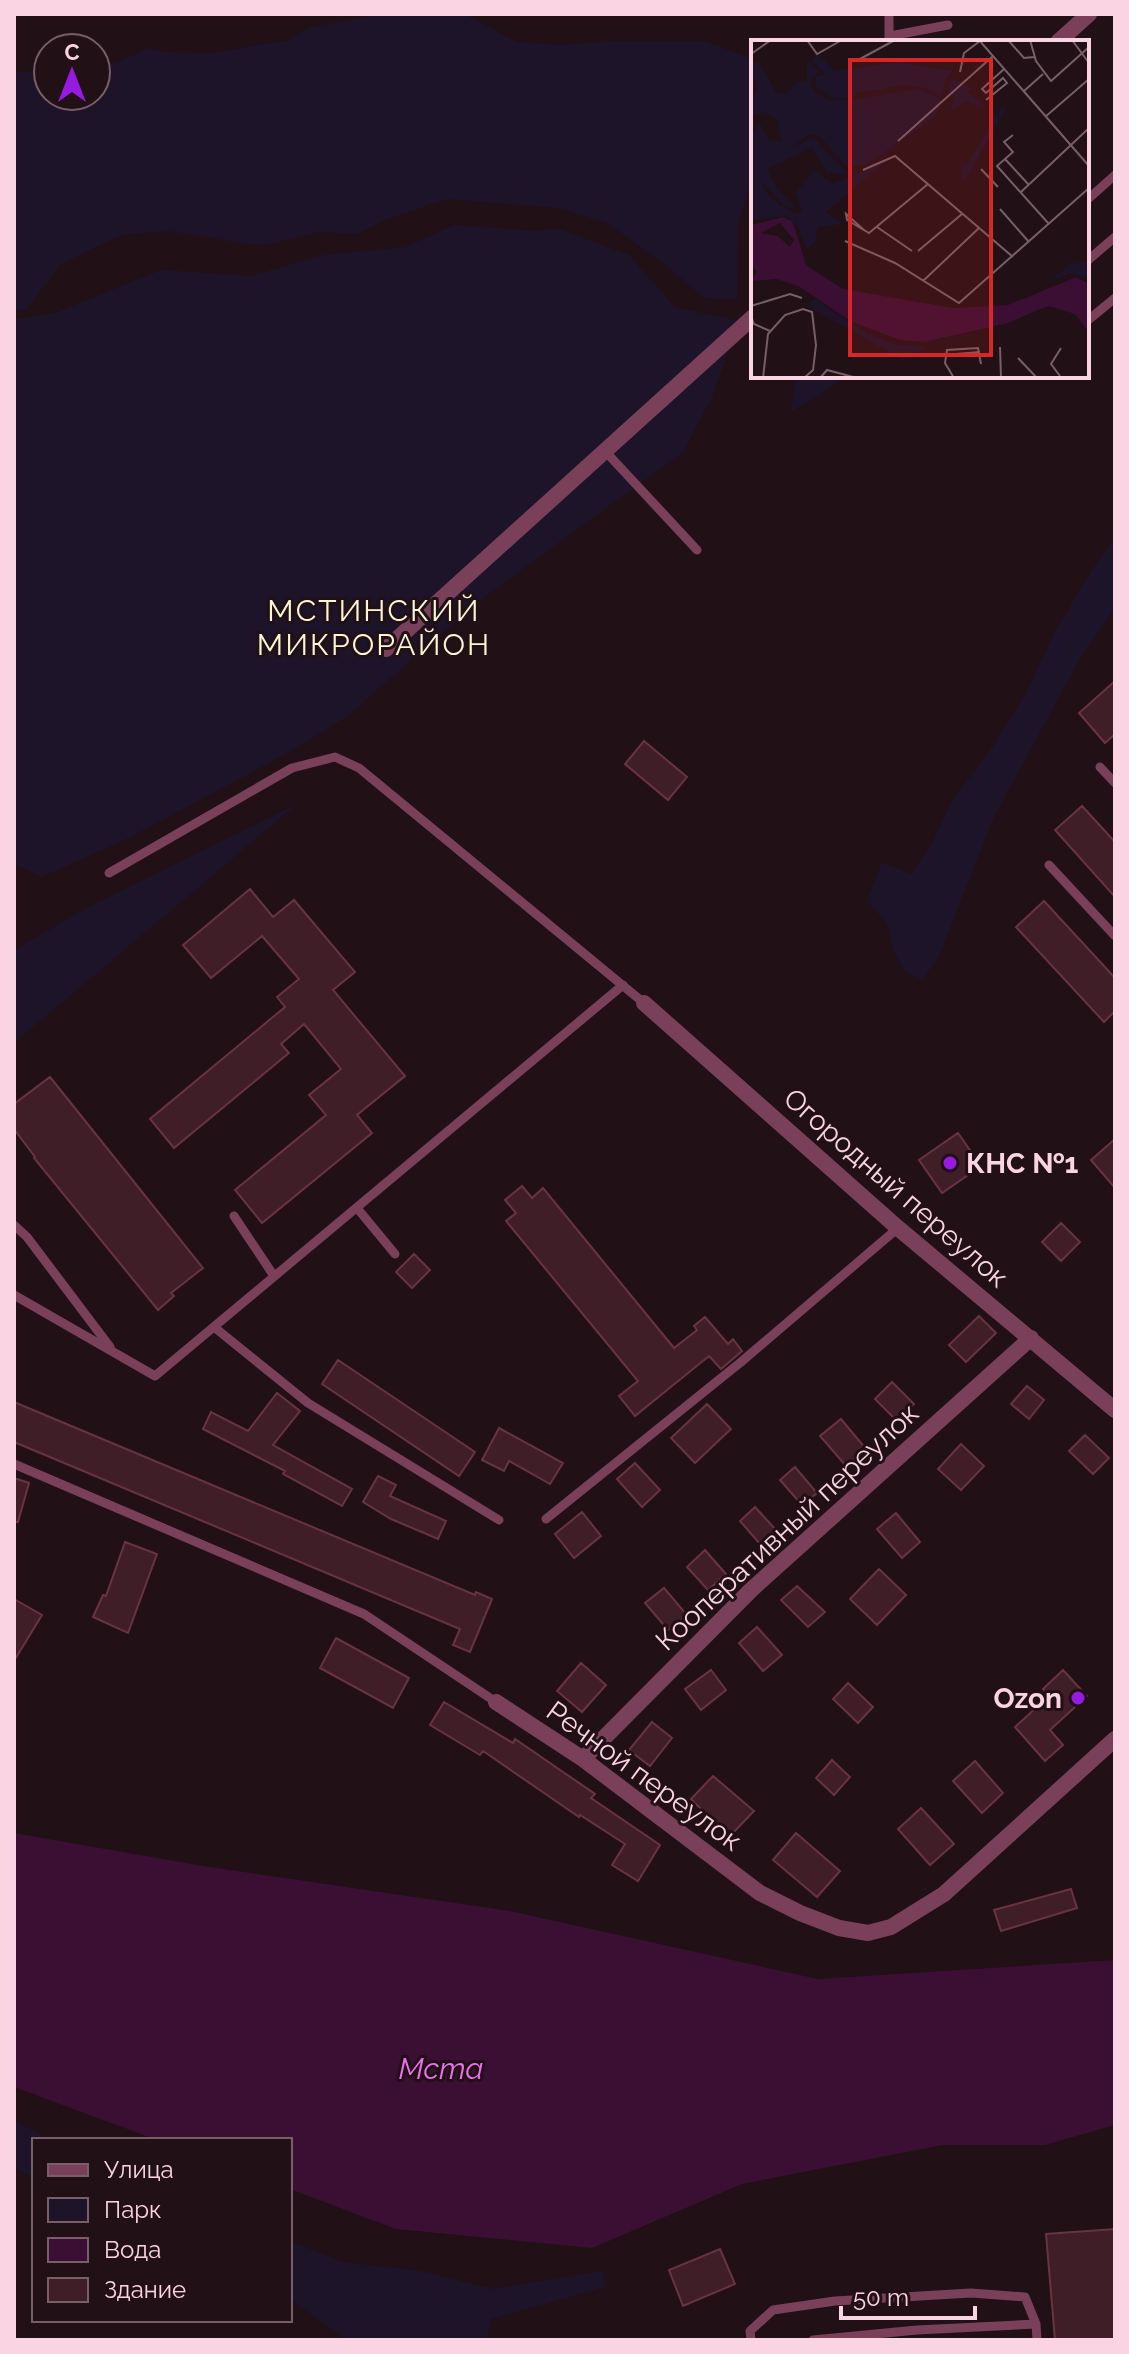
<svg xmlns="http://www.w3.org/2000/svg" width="1129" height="2354" font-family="Raleway,sans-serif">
  <rect width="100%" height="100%" fill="#211015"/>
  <path fill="#1e142a" d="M384 14 467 15 517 42 560 45 611 41H704L753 59V175L738 225 737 299 704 298 661 261 607 223 559 208 446 199 385 220 357 234 320 232 269 244H247L169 231 122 235 61 264 26 310H14V72H48V96H96V68L119 62 148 48 167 52 211 53 289 40 310 27Z
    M454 225 541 231 557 228 629 255 675 307 739 321 713 395 683 452 478 602 345 718 282 756 131 837 42 877 14 864V319L55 313 161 270 251 276 323 255 406 247Z
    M796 376H849L791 412Z
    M1115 538V608L1078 662 993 819 939 956 923 980 906 972 894 952 887 923 867 902 882 862 911 874 929 849 952 801 993 746 1025 695 1055 632 1091 571Z
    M297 804 14 1043V950L88 907Z
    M14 2121 53 2140H34V2177L14 2167Z
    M290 2241 343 2262 421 2271 494 2289 603 2271 605 2287 491 2319 486 2340H347L290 2299Z"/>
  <path fill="#3a0f33" d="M14 1833 203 1866 510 1911 818 1979 1115 1960V2125L1045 2145H943L742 2184 592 2248 396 2229 290 2189V2140H157L14 2087Z"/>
  <path fill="#3f1e27" stroke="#693342" stroke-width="2" d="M1115 681V734L1105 743 1079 713Z
    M644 741 687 777 668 800 625 764Z
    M1082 806 1115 842V897L1055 830Z
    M250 889 273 917 294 900 355 972 333 990 405 1076 357 1115 372 1133 262 1223 235 1190 326 1115 309 1095 341 1069 304 1024 281 1044 289 1053 174 1148 150 1119 285 1007 277 997 299 979 262 936 211 978 183 945Z
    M1044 901 1115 978V1011L1104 1022 1016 927Z
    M50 1077 203 1268 171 1293 174 1296 158 1310 34 1158 35 1157 14 1129V1104Z
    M958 1133 981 1166 942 1193 919 1160Z
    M1115 1139V1188L1091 1160Z
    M522 1186 532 1198 543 1188 674 1348 697 1330 694 1326 705 1317 728 1344 733 1339 742 1351 721 1369 709 1356 635 1416 619 1396 638 1381 506 1221 516 1213 505 1200Z
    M1061 1223 1080 1242 1061 1261 1042 1242Z
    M414 1254 430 1270 412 1288 396 1272Z
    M979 1316 996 1333 966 1362 949 1345Z
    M338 1360 475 1452 459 1476 322 1384Z
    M892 1382 914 1404 897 1421 875 1399Z
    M1027 1386 1044 1400 1029 1419 1011 1404Z
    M277 1393 300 1411 273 1445 352 1489 342 1506 283 1474 285 1471 203 1429 211 1412 248 1431Z
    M14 1402 475 1595 476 1592 492 1599 470 1652 453 1645 460 1629 14 1442Z
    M707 1404 731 1429 695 1463 671 1438Z
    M841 1419 866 1449 846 1466 820 1436Z
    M499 1428 563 1463 550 1484 509 1461 504 1471 482 1460Z
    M1085 1435 1109 1458 1093 1474 1069 1451Z
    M961 1444 984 1466 961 1490 938 1469Z
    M635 1463 660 1490 642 1507 617 1479Z
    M795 1467 817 1493 802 1505 780 1480Z
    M378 1476 396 1485 390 1496 446 1521 438 1539 391 1519 363 1502Z
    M14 1478 29 1483 18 1522H14Z
    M755 1507 776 1530 760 1544 740 1521Z
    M582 1512 601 1536 574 1558 555 1534Z
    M896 1513 920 1542 902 1558 877 1529Z
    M125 1542 157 1554 128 1633 93 1617 103 1595 106 1596Z
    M705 1550 726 1574 708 1590 687 1567Z
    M879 1569 906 1595 877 1625 850 1599Z
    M797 1586 825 1612 808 1627 781 1600Z
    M664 1588 687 1615 668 1630 645 1603Z
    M14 1599 42 1615 14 1661Z
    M757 1627 782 1655 763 1671 739 1643Z
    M336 1638 409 1678 393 1708 320 1668Z
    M581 1663 606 1685 582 1712 557 1691Z
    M711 1670 726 1690 701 1710 685 1689Z
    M1063 1670 1087 1696 1050 1730 1063 1745 1045 1761 1015 1727 1049 1696 1043 1689Z
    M848 1683 873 1707 858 1723 833 1699Z
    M444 1702 513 1743 515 1739 595 1794 591 1798 660 1845 638 1881 612 1865 625 1844 580 1815 579 1817 483 1751 480 1755 430 1725Z
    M652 1722 672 1738 650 1766 629 1750Z
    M832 1760 850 1777 834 1795 816 1778Z
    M975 1761 1003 1793 982 1813 953 1781Z
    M713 1776 754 1811 729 1837 691 1799Z
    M921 1808 954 1844 930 1865 898 1829Z
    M796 1833 840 1871 817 1897 773 1860Z
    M1071 1889 1077 1908 1001 1931 994 1910Z
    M1115 2229V2340H1055L1046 2234Z
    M720 2249 735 2284 683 2306 669 2270Z"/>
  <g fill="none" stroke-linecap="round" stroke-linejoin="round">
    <path stroke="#7a405a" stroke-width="9" d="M890 36 948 25
      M889 42V14
      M1087 200 1115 175
      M1087 261 1115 237
      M1087 321 1115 298
      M605 451 697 550
      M1100 767 1115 783
      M1049 865 1115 936
      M109 873 292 768 335 757 359 768 644 1003
      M357 1208 395 1254
      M234 1216 274 1276
      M14 1225 27 1237 110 1347
      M14 1295 155 1376 623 985
      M214 1327 308 1403 499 1520
      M14 1464 364 1614 496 1702
      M546 1519 741 1362 898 1228
      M751 2340 750 2331 773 2310 835 2301 971 2293 1025 2297 1036 2324 1037 2340
      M813 2340 917 2330 1036 2324"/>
    <path stroke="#7a405a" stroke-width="16" d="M1058 42 1089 14
      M386 649 753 317
      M644 1003 898 1228 1115 1410
      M496 1702 583 1759 760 1893 800 1913 839 1928 868 1933 891 1927 944 1894 1115 1739
      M583 1759 751 1590 1031 1338"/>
  </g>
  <g fill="#961ae1" stroke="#211015" stroke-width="3">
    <circle cx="950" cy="1163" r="8"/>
    <circle cx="1078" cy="1698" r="8"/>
  </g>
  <g text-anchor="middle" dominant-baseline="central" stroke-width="6" stroke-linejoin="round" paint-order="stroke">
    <g font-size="28" font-weight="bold" fill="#fad4e2" stroke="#211015" text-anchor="start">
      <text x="966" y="1163">КНС №1</text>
      <text x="1062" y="1698" text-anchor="end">Ozon</text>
    </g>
    <g font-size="28" fill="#fad4e2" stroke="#211015">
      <text transform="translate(896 1188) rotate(41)">Огородный переулок</text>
      <text transform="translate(787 1527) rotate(-43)">Кооперативный переулок</text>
      <text transform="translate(644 1776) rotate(36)">Речной переулок</text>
    </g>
    <g font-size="30" letter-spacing="2" fill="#faf6d6" stroke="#211015">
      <text x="374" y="610">МСТИНСКИЙ<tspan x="374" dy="34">МИКРОРАЙОН</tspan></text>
    </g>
    <g font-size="30" font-style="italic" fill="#ed6eef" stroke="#211015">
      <text x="441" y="2068">Мста</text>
    </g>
  </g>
  <g transform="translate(751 40)">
    <rect width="338" height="338" fill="#211015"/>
    <path d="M68 14 84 31 148 22 202 31 194 40 191 58 175 48 155 45 106 53 102 60 169 49 191 60 184 77 115 125 97 127 67 95 59 94 40 108 63 98 97 134 77 133 61 108 16 129 26 149 47 170 33 166 11 141 14 151 27 164 45 174 52 172 44 153 64 130 81 144 136 121 75 172 92 184 67 187 64 203 56 209 47 187 36 176 0 180V96L9 83 19 101H30L26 79 13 72 0 77V38L2 59 8 44 0 36V23H8L25 52 35 55 46 42H56V20L68 32 59 40 64 53 80 60H100L80 57 64 46 65 37 74 34 61 20ZM203 38 223 49 216 51 232 67 215 62 198 72 204 58 197 49ZM251 65 255 69 213 142 209 128 215 127ZM338 221V239L320 233 299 241 320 224ZM64 259 117 294 142 304 175 307 152 320 65 271 57 263Z" fill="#1e142a"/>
    <path d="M32 177 42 182 55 225 92 249 202 268 257 265 325 237 338 244V292L324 274 297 266 257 283 173 302 149 300 99 281 49 247 26 239 0 241 6 232 0 224V185ZM29 183 43 200 39 207 27 196 10 193Z" fill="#3a0f33" fill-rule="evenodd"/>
    <path fill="none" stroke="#785e67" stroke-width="2" d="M56 0 66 14 91 0M228 0 338 126M257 0 273 18 283 17M279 0 285 21 300 41 338 7M321 0 338 23M0 14 20 0M109 19 144 0M209 32 213 13 229 1M273 51 292 34M235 60 256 43 252 38 235 53 231 49 253 29M294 77 338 39M262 95 253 102 262 112 246 126 298 184M147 101 242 16M254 119 278 145M230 129 247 147M112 130 144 116 262 217M270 152 338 88M249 169 278 202M126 187 161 211M113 190 95 174 96 180 118 193 177 144M94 201 144 223 208 263 338 148M167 211 211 174M172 241 228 188M0 270V266L39 254 51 258M0 276 3 284 19 291M249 307 250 338M193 315 229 312M267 318 286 338M309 336 300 324 310 308M12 338 17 294 34 275 52 269 61 272 65 305 62 330 53 338M69 338 76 330 106 338M203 338 194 323 196 310 227 308 230 324"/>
    <path fill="#d62828" fill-opacity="0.15" stroke="#d62828" stroke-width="4" d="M99 20H240V315H99Z"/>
    <rect width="338" height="338" fill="none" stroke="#fad4e2" stroke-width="4"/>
  </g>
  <rect width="1129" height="2354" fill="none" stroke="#fad4e2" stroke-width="32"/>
  <rect x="32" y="2138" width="260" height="184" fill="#211015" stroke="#785e67" stroke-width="2"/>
  <rect x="48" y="2164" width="40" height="12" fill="#7a405a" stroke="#785e67" stroke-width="2"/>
  <text x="104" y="2178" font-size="24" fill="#fad4e2">Улица</text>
  <rect x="48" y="2198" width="40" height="24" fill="#1e142a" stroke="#785e67" stroke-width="2"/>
  <text x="104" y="2218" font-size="24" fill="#fad4e2">Парк</text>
  <rect x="48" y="2238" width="40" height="24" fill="#3a0f33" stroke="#785e67" stroke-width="2"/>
  <text x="104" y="2258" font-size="24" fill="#fad4e2">Вода</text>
  <rect x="48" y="2278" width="40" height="24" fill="#3f1e27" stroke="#785e67" stroke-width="2"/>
  <text x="104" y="2298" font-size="24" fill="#fad4e2">Здание</text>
  <g transform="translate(72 72)"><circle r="38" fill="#211015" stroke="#785e67" stroke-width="2"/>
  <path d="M0-6L14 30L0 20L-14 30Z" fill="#961ae1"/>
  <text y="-12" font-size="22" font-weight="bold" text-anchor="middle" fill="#fad4e2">С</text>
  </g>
  <path d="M841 2306v12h134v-12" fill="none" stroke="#fad4e2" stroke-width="4"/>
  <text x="853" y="2306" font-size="24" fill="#fad4e2" stroke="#211015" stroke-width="6" paint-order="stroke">50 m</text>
</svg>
